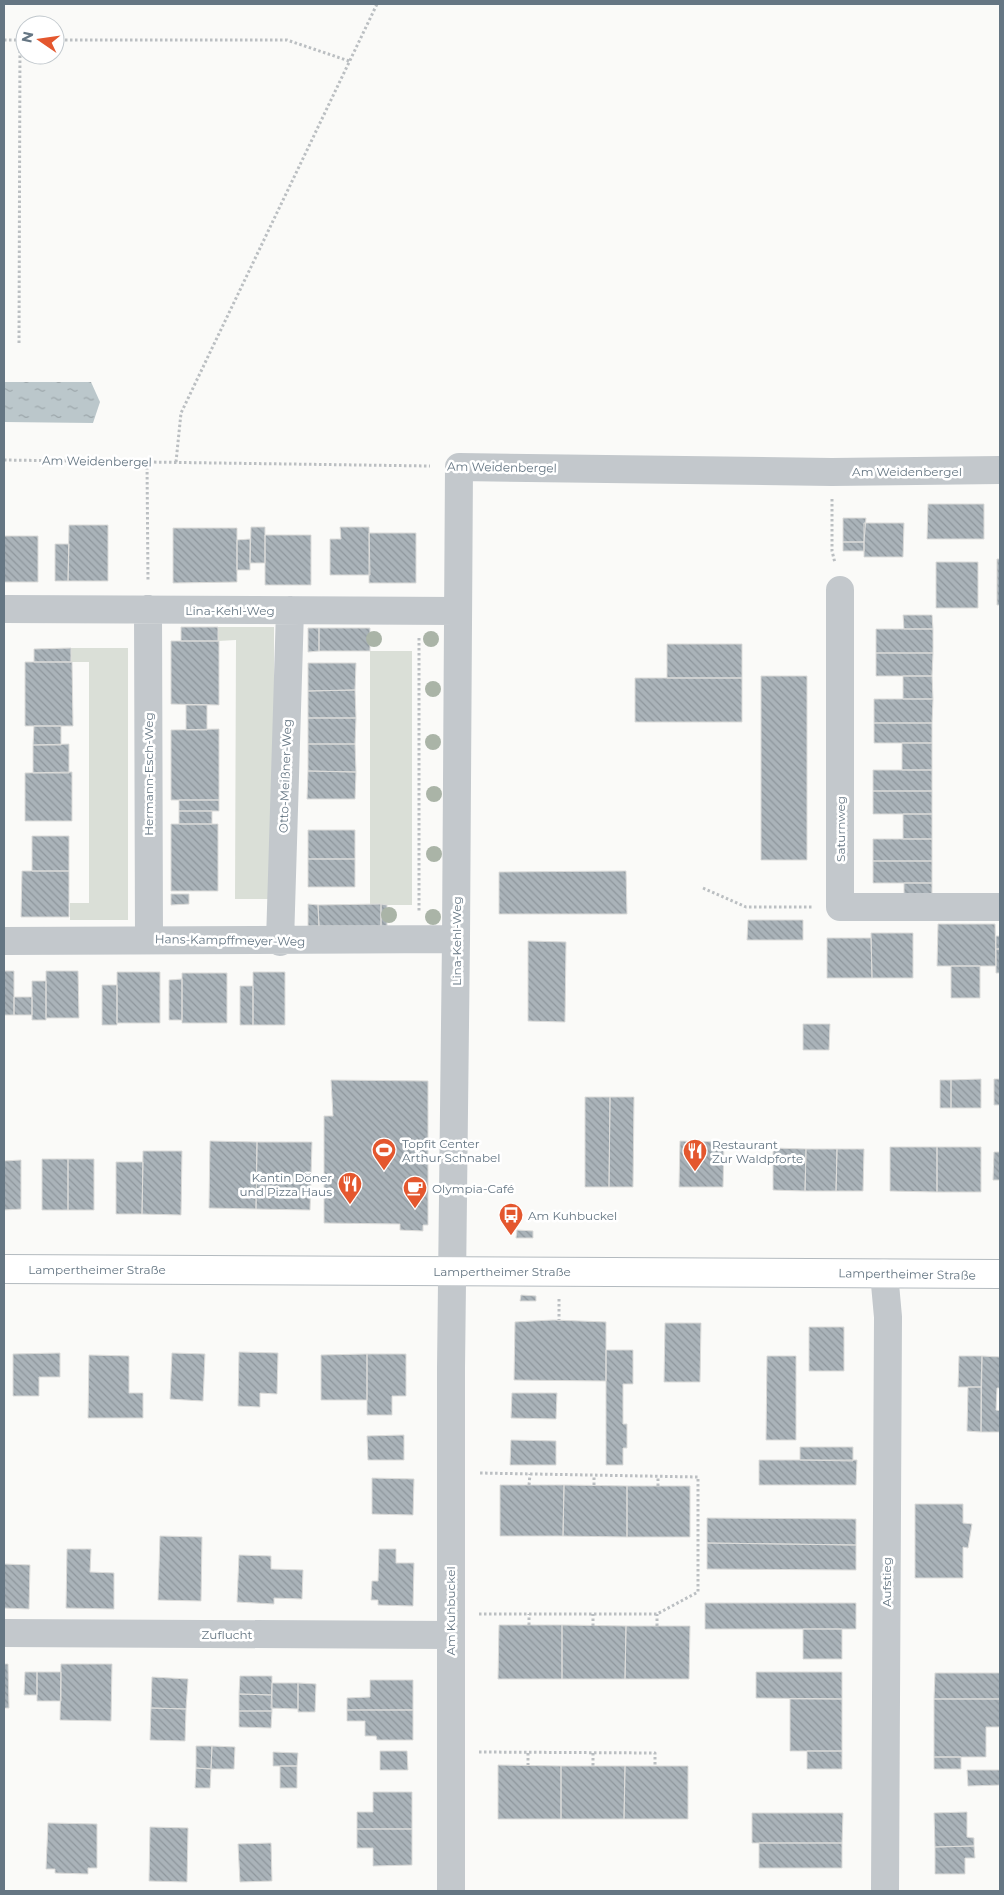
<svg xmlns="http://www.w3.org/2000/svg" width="1004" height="1895" font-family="Montserrat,sans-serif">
  <defs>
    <pattern id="water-ripples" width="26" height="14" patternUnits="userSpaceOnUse" patternTransform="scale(1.25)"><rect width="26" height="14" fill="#bbc7cb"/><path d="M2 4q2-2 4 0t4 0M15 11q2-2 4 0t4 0" fill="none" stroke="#9ca6aa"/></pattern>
    <pattern id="building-back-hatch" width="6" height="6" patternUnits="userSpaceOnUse" patternTransform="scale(1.25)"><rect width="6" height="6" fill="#aab3b9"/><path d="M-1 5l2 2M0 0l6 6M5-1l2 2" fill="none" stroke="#8e969c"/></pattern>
  </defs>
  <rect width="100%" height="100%" fill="#fafaf8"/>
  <path fill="#dadfd7" d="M218 627H274V899H235L236 640 218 641Z
    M71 648H128V920H70V903H89V662H71Z
    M370 651H412V905H370Z"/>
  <path fill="url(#water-ripples)" d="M4 382H91L100 402 93 423 4 422Z"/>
  <path fill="url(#building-back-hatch)" stroke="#dcdcda" d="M928 504H984V539H927Z
    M843 518H866L864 542H843Z
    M864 523H904L903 557H864Z
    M69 525H108V581H68Z
    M251 527H265V563H250Z
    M340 527H369L370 575H330V539H341Z
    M173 528H237V582L173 583Z
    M369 533H416V583H369Z
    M265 535H311V585H265Z
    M4 536H38V582H4Z
    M250 539V570H237V540Z
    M843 542H864V551H843Z
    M55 544H69L68 581H55Z
    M997 559H1000V605H997Z
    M936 562H978V608H936Z
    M903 615H932L933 629H904Z
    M181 627H218V641H181Z
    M308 628H319V651L308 652Z
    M319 628H370V651H319Z
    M876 629H933V653H876Z
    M171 641H219V705L171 704Z
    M667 644H742V678H667Z
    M71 648V662H34V649Z
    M876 653H933L932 676H876Z
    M25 662H72L73 726H25Z
    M308 663H356L355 690 308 691Z
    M761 676H807V860H761Z
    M903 676H932L933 699H903Z
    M635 678H742V722H635Z
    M355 690 356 718H308V691Z
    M874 699H933L932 723H874Z
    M186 705H207V730H186Z
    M308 718H356L355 744H308Z
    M874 723H932V743H874Z
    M34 726H61V745H33Z
    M219 729V800H171V730Z
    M902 743H932V770H902Z
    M69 744V773H33V745Z
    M308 744H355L356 772 308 771Z
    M873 770H932V791H873Z
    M308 771 356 772 355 799H307Z
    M72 772V821H25V773Z
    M873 791H932V814H873Z
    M179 800H219V811H179Z
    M179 811H212V824H179Z
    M903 814H932V839H903Z
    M171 824H218V891H171Z
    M308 830H355V859H308Z
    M32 836H69V871H32Z
    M873 839H932V861H873Z
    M308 859H355V887H308Z
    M873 861H932V883H873Z
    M22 871H69V917H21Z
    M626 871 627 914H499V872Z
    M904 883H932V897H904Z
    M171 894H189V904L171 905Z
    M308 904 318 905 319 926H308Z
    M381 904 387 905V926H381Z
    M381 904V926H319L318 905Z
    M748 920H803V940H747Z
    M938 924H995L996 966H937Z
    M871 933H913V978H872Z
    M996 936H1000V949H996Z
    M827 938H871L872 978H827Z
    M528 941 566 942 565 1022 528 1021Z
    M996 949H1000V973H996Z
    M951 966H980V998H951Z
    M4 971H14V1015H4Z
    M46 971H78L79 1018H46Z
    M117 972H160V1023H117Z
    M253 972H285V1025H253Z
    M182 973H227V1023H182Z
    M182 979V1020H169V980Z
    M32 981H46V1020H32Z
    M102 985H117V1025H102Z
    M240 986H253V1025H240Z
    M14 997H32V1015H14Z
    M803 1024H830L829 1050H803Z
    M981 1079V1108H951V1080Z
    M994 1079H1000V1105H994Z
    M331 1080 428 1081V1225H423V1231L400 1230V1224L324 1223V1116H333Z
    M940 1080H951V1108H940Z
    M585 1097H610L609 1187H585Z
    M610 1097H634L633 1187H609Z
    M210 1141 257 1142 256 1209 209 1208Z
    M680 1141 724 1142 723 1187H679Z
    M257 1142H312L310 1210 256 1209Z
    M890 1147H937V1192L890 1191Z
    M937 1147H981V1192H937Z
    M773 1148 806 1149 805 1191 773 1190Z
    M806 1149H837L836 1191H805Z
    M837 1149H864L863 1191H836Z
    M143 1151H182L181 1215 142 1214Z
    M994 1152H1000V1180H993Z
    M42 1159H68V1210H42Z
    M68 1159H94V1210H68Z
    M21 1160V1209L4 1210V1161Z
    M116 1162H143L142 1214H116Z
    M517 1230 533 1231V1238H516Z
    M521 1295 536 1296V1301H520Z
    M553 1320 606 1322V1381L514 1380 515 1322Z
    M665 1323H701L700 1382H664Z
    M809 1327H844V1371H809Z
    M606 1350H633V1384H623V1424H627V1448H623V1465H606Z
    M239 1352 278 1353 277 1394 260 1393V1407L238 1406Z
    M60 1353V1377H39V1396H13V1354Z
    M172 1353 205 1354 203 1401 170 1399Z
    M367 1354V1400H321V1355Z
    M367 1354H406V1396H392V1415H367Z
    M89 1355 129 1356V1393H143V1418H88Z
    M767 1356H796V1440H766Z
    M959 1356H982L981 1387H958Z
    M982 1356 1000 1357V1388H997L996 1410 1000 1411V1432H981Z
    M968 1387H981V1432L967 1431Z
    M512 1393H557L556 1419 511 1418Z
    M404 1435V1460H368L367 1436Z
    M511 1440 556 1441V1465H510Z
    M800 1447H853V1461L800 1460Z
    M759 1460H857L856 1485H759Z
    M372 1478 414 1479 413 1515 372 1514Z
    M500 1485H564L563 1536H500Z
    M564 1485 627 1486V1537L563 1536Z
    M627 1486H690V1537H627Z
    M915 1504H963V1523L972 1524 968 1548 963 1547V1578H915Z
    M707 1518 856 1519V1545L707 1543Z
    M160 1536 202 1537 201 1601 158 1600Z
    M707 1543 856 1545V1570L707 1569Z
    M67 1549H91L90 1572 114 1573V1609L66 1608Z
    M379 1549H396V1563H414L413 1606 378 1605V1600H371L372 1581H378Z
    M239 1555 271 1556V1569L303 1570 302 1599 274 1598V1604L237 1602Z
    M4 1564 30 1565 29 1609 4 1608Z
    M705 1603H856V1629H705Z
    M499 1625H562V1679H498Z
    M562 1625 626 1626 625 1679H562Z
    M626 1626H690L689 1679H625Z
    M803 1629H842V1659H803Z
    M4 1664H8L9 1708H4Z
    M61 1664H112L111 1721 60 1720Z
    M25 1672H37V1695H24Z
    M37 1672H61V1701H37Z
    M756 1672H842V1699L756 1698Z
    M935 1673H1000V1699H934Z
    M240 1676H272V1695L239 1694Z
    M152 1677 188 1679 186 1709 151 1708Z
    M370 1680H413V1710H347V1698L370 1697Z
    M272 1683H298V1709L271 1708Z
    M298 1683 316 1684 315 1712H298Z
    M239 1694 272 1695V1711H239Z
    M790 1699H842V1751H790Z
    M934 1699H1000V1727H986V1757H934Z
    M151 1708 186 1709 185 1741 150 1740Z
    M347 1710H413V1740H377L376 1736H365V1721H347Z
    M239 1711H272L271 1728 239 1727Z
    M196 1746H212L211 1769 196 1768Z
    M212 1746 235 1747 234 1769H211Z
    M380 1751H407L408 1770H380Z
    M807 1751H842V1769H807Z
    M273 1752 298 1753 297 1766H273Z
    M934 1757H961V1769H934Z
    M498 1765 561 1766V1819H498Z
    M280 1766H297V1788H280Z
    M561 1766H625L624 1819H561Z
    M625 1766H688V1819H624Z
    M196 1768 211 1769 210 1788H195Z
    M967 1770H1000V1785L968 1786Z
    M373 1792H412V1829H357V1812H373Z
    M967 1812V1837L974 1838V1846L935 1847 934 1813Z
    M752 1813H843L842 1843H752Z
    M48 1823 97 1824V1868H88V1874L55 1873V1869H46Z
    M150 1827 188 1828 187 1882 149 1881Z
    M357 1829H412V1865L373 1866V1848H357Z
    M271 1843 272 1881 240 1882 238 1844Z
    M759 1843H842V1868H759Z
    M974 1846 975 1858H965V1874H935V1847Z"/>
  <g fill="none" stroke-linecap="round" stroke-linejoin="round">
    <defs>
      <path id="secondary" d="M4 1269 1000 1274"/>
    </defs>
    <use href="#secondary" stroke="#b3babf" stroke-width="30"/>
    <path stroke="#bbbfc2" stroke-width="3" stroke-dasharray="2.5 2.5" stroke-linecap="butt" d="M4 40H25
      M55 40H287L349 61
      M19 343 20 40
      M4 460 430 466
      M147 462 148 581
      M176 462 181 413 377 4
      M832 499V551L835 563
      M419 638V912
      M703 888 746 907H812
      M559 1299V1320
      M529 1485 530 1474
      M594 1485V1475
      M658 1486V1477
      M479 1614H657L698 1592V1477L479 1473
      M529 1625V1614
      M593 1626V1614
      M657 1626V1614
      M479 1752 655 1753V1766
      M528 1753V1765
      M593 1753V1766"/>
    <path stroke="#c3c8cc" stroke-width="28" d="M840 590V907H1000
      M4 609 457 611
      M148 609 149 939
      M4 941 456 939
      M280 942 290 610
      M884 1273 888 1317 885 1891
      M4 1633 450 1635
      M451 1891V1368L456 939 459 467 832 472 1000 470"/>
    <use href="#secondary" stroke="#fff" stroke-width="28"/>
  </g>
  <g fill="#aab4a7">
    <circle cx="374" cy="639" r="8"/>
    <circle cx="431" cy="639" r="8"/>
    <circle cx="433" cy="689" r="8"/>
    <circle cx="433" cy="742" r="8"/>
    <circle cx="434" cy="794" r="8"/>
    <circle cx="434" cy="854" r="8"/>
    <circle cx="389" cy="915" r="8"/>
    <circle cx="433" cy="917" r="8"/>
  </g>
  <defs>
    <symbol id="stadium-pin" viewBox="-11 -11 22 30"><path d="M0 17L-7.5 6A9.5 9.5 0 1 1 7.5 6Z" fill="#e4572e" stroke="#fff"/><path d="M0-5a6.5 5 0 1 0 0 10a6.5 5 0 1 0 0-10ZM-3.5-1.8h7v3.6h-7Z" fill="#fff"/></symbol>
    <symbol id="restaurant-pin" viewBox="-11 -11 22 30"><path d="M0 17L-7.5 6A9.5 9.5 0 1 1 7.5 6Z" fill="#e4572e" stroke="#fff"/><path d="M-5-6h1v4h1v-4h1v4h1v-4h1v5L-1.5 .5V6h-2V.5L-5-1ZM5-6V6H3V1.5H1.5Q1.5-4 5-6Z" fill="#fff"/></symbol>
    <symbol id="cafe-pin" viewBox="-11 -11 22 30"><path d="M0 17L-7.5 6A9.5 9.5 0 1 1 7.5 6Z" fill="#e4572e" stroke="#fff"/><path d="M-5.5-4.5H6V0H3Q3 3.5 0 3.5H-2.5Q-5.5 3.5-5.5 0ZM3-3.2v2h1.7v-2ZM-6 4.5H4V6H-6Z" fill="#fff"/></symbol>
    <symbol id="bus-pin" viewBox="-11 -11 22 30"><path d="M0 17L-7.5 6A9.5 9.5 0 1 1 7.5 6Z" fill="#e4572e" stroke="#fff"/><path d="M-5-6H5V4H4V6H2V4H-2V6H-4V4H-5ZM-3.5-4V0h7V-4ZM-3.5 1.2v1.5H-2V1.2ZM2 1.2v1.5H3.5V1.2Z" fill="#fff"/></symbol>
  </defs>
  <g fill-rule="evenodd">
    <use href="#stadium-pin" x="370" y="1136" width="28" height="38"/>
    <use href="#restaurant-pin" x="681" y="1137" width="28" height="38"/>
    <use href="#restaurant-pin" x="336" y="1170" width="28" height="38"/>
    <use href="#cafe-pin" x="401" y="1174" width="28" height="38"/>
    <use href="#bus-pin" x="497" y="1201" width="28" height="38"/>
  </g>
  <g text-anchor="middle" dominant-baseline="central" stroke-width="5" stroke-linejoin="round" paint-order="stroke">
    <g font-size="12" fill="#657683" stroke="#fff">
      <text transform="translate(97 461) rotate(1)">Am Weidenbergel</text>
      <text transform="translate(502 467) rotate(1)">Am Weidenbergel</text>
      <text x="907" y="471">Am Weidenbergel</text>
      <text x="230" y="610">Lina-Kehl-Weg</text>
      <text transform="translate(148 774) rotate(-90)">Hermann-Esch-Weg</text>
      <text transform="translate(285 776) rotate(-88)">Otto-Meißner-Weg</text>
      <text transform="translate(840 829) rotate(-90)">Saturnweg</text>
      <text transform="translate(230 940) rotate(1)">Hans-Kampffmeyer-Weg</text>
      <text transform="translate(456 941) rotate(-90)">Lina-Kehl-Weg</text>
      <text x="97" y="1269">Lampertheimer Straße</text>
      <text x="502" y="1271">Lampertheimer Straße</text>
      <text transform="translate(907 1274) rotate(1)">Lampertheimer Straße</text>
      <text transform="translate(886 1582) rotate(-90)">Aufstieg</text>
      <text transform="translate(450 1611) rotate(-90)">Am Kuhbuckel</text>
      <text x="227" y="1634">Zuflucht</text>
    </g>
    <g font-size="12" fill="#657683" stroke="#fff" text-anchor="start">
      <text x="402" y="1143">Topfit Center<tspan x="402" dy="14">Arthur Schnabel</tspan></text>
      <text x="712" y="1144">Restaurant<tspan x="712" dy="14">Zur Waldpforte</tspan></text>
      <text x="332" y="1177" text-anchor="end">Kantin Döner<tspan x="332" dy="14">und Pizza Haus</tspan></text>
      <text x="432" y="1188">Olympia-Café</text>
      <text x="528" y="1215">Am Kuhbuckel</text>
    </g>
  </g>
  <rect width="1004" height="1895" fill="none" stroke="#657683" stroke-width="10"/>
  <g transform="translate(40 40) rotate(283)"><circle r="24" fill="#ffffff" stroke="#c1c8cd"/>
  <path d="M0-4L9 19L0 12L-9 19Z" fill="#e4572e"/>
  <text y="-8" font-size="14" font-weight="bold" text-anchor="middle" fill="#657683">N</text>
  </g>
</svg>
